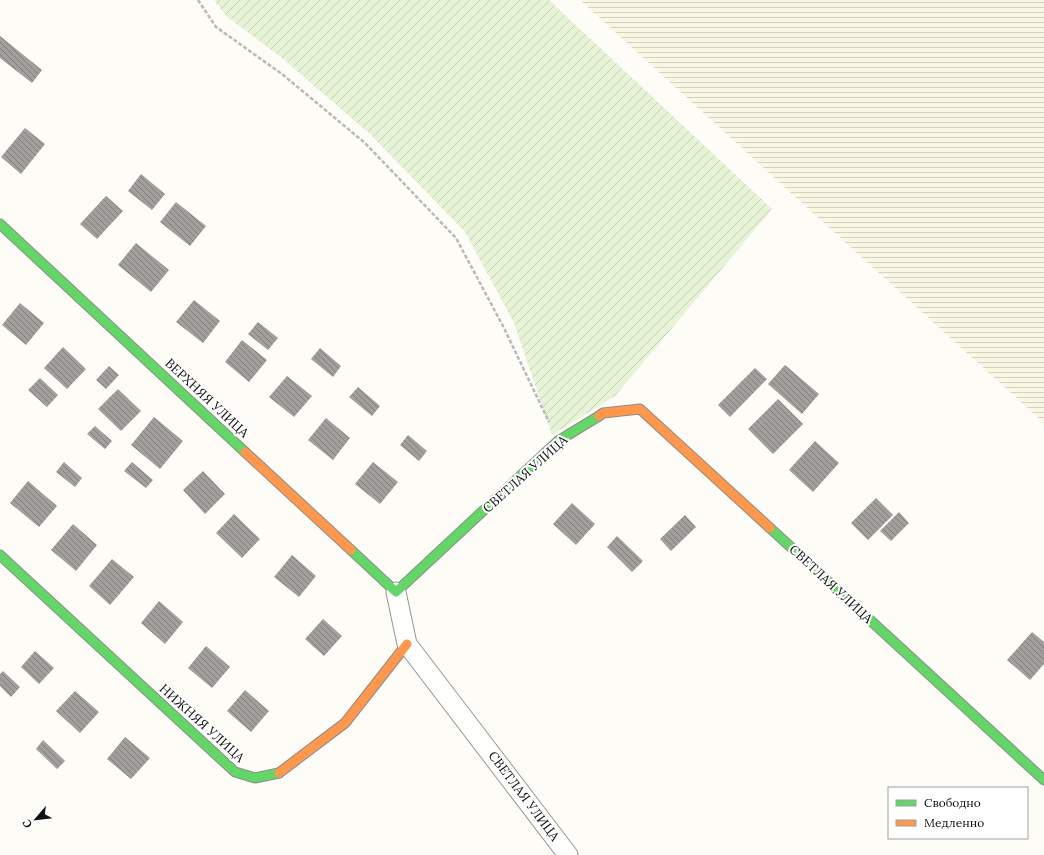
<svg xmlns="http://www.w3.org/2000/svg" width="1044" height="855" font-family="Lora,serif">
  <defs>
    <pattern id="farmland-rules" width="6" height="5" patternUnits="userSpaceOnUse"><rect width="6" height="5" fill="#f9f7e4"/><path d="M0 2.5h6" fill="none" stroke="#d4d3c3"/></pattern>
    <pattern id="garden-furrows" width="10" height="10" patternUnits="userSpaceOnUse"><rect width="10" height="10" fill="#e7f3d7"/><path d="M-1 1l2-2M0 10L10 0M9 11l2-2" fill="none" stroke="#c5cfb8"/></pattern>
    <pattern id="building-back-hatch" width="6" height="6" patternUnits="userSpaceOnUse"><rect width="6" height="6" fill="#a19f9c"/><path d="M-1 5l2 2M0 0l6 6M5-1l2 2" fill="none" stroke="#82807e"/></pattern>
  </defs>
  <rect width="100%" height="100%" fill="#fdfcf7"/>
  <path fill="url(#farmland-rules)" d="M580 0H1044V423L790 192Z"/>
  <path fill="url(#garden-furrows)" d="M214 0H549L772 209 615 396 552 435 514 323 465 232 370 134 282 58 226 16Z"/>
  <path fill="url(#building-back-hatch)" d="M0 36 42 70 32 83 0 58Z
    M25 128 45 144 21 174 1 157Z
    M141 174 165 194 152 210 128 191Z
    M106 196 123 211 97 239 80 224Z
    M176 202 206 226 190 246 160 222Z
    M136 243 169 270 151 292 118 265Z
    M194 300 220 321 203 343 176 322Z
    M20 303 44 323 26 345 2 325Z
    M258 322 278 338 268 350 248 334Z
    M242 340 267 360 249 382 225 362Z
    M63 347 86 369 67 389 44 368Z
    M320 348 341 366 333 377 311 359Z
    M785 365 819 394 802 414 768 384Z
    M109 366 119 375 106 389 96 380Z
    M755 368 767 379 730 417 718 405Z
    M287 376 312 396 294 417 269 397Z
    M40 378 58 395 47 407 28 390Z
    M358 387 380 406 372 416 349 397Z
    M118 389 141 411 121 431 98 409Z
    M778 399 803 424 773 454 748 429Z
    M154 417 183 441 160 469 131 445Z
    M326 418 350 438 333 460 308 440Z
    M95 426 112 441 105 449 87 434Z
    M408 435 427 451 419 461 400 445Z
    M815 441 839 463 813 492 789 470Z
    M64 462 82 478 75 487 56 472Z
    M132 462 153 480 146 488 124 471Z
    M373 462 398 482 380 504 355 484Z
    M203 471 225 494 205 514 183 490Z
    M28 481 57 506 39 527 10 503Z
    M876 498 893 515 868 540 851 523Z
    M572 503 595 524 576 545 553 524Z
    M899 512 909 523 891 541 880 531Z
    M234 514 260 539 242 558 216 533Z
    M685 515 696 527 671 551 660 539Z
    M73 524 97 545 76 571 51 550Z
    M617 536 643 561 632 572 607 547Z
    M292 555 316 576 299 597 274 577Z
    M112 559 134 577 110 605 89 586Z
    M159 601 183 622 165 644 141 623Z
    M323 619 342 636 324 656 305 639Z
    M1032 632 1044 642V664L1030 680 1007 660Z
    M206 646 230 667 212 688 188 668Z
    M35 651 54 668 39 684 21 667Z
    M3 671 20 687 11 697 0 686V674Z
    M245 690 269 711 251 732 227 711Z
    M75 691 99 712 80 733 56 711Z
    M125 737 150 758 131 779 107 759Z
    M43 740 65 761 57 769 36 749Z"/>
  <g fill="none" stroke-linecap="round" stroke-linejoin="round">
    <defs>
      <path id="street" d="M396 592 407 644 568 855"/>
      <path id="fast" d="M0 224 245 452
        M770 528 1044 780
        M351 550 396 592 558 441 599 416
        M0 555 235 772 255 778 279 773"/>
      <path id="slow" d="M599 416 603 413 640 409 770 528
        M245 452 351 550
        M279 773 345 723 407 644"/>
    </defs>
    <use href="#street" stroke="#979795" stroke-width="21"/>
    <use href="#fast" stroke="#8e8d8b" stroke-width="11"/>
    <use href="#slow" stroke="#8e8d8b" stroke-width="11"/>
    <path stroke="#b9b9b8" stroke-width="2.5" stroke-dasharray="4 2" stroke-linecap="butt" d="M198 0 216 27 282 74 365 143 456 238 504 328 549 422"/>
    <use href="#street" stroke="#fffffe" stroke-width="19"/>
    <use href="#fast" stroke="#63d668" stroke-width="9"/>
    <use href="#slow" stroke="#ff974d" stroke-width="9"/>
  </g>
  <g text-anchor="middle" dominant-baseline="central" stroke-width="4" stroke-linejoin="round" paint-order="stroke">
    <g font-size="13" fill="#111" stroke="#fff">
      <text transform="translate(207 398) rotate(43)">ВЕРХНЯЯ УЛИЦА</text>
      <text transform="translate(525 474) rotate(-42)">СВЕТЛАЯ УЛИЦА</text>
      <text transform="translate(831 584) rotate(43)">СВЕТЛАЯ УЛИЦА</text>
      <text transform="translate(202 723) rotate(42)">НИЖНЯЯ УЛИЦА</text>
      <text transform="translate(524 796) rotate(53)">СВЕТЛАЯ УЛИЦА</text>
    </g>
  </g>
  <rect x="888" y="787" width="140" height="52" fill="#ffffff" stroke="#a0a0a0"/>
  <rect x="896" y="800" width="20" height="6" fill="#63d668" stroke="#a0a0a0"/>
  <text x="924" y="807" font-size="12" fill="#111111">Свободно</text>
  <rect x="896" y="820" width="20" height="6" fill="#ff974d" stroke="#a0a0a0"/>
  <text x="924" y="827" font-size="12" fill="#111111">Медленно</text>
  <g transform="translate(36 819) rotate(242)" stroke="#ffffff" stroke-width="3" paint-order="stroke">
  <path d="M0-3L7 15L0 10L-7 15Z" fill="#111111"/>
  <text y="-6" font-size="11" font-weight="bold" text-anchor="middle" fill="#111111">С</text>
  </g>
</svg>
